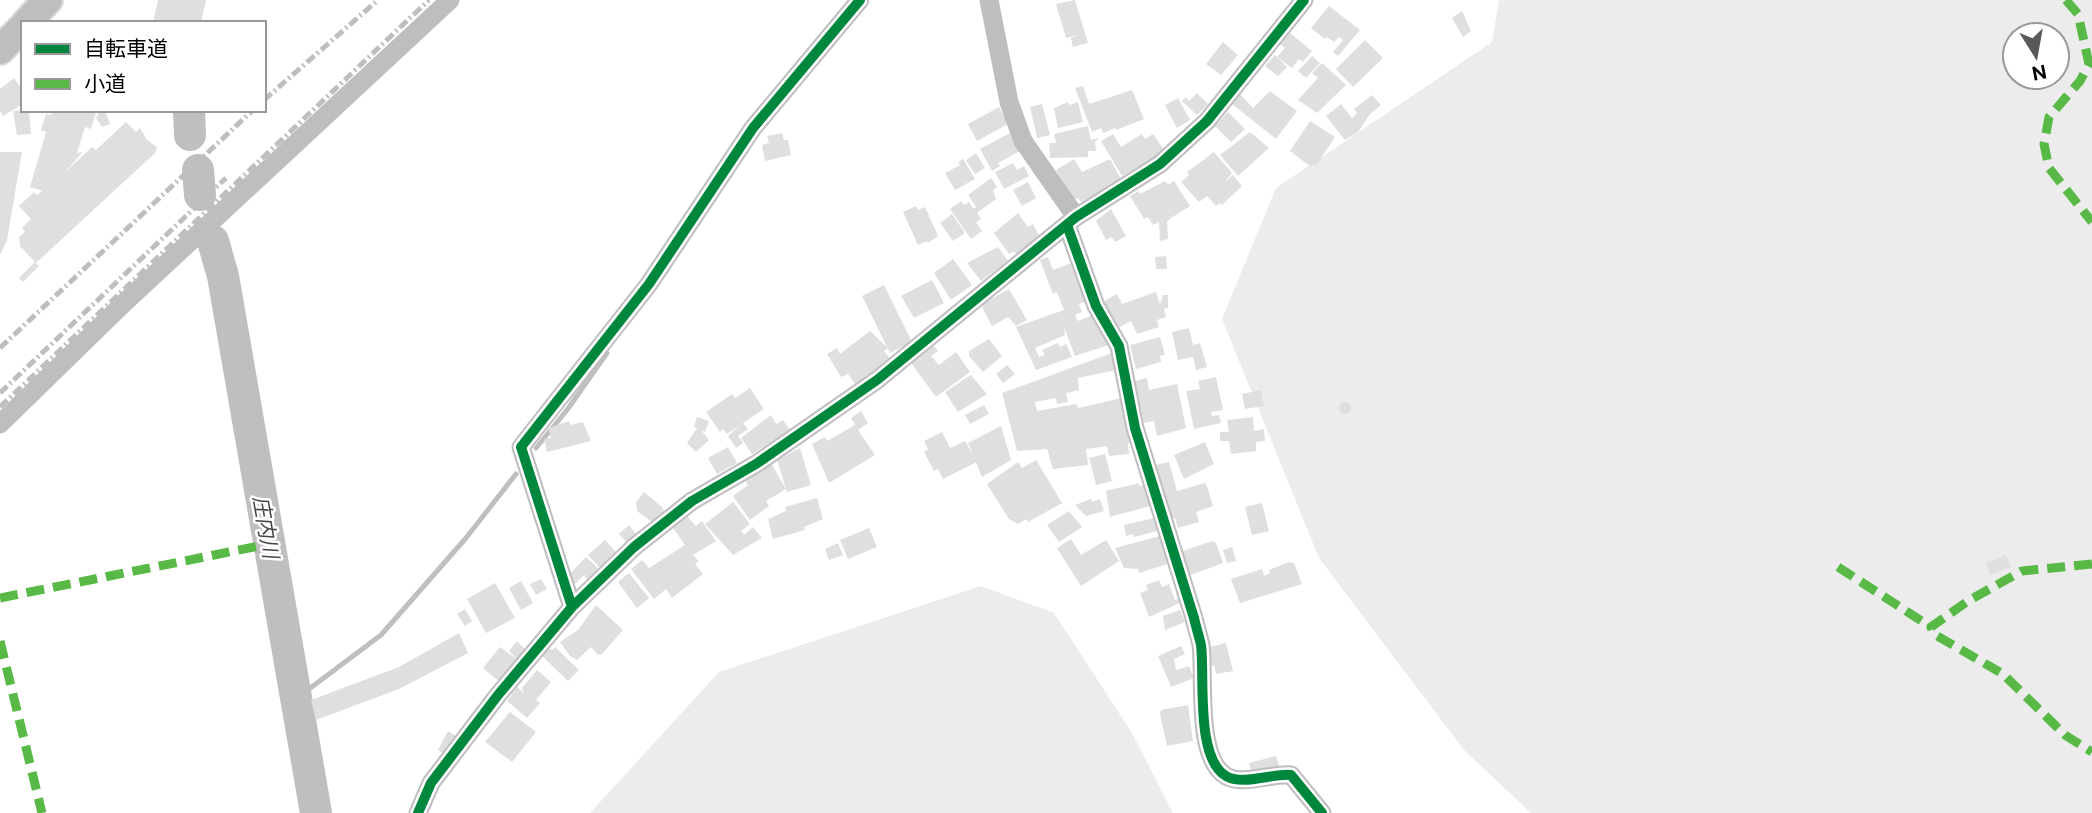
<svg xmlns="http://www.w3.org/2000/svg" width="2092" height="813" font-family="'Public Sans','Noto Sans JP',sans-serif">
  <rect width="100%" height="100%" fill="#fff"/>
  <path fill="#ececec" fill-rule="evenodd" d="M1499 0H2092V813H1531L1464 750 1319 558 1222 319 1276 188 1492 42ZM2015 35H2057V77H2015Z
    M981 586 1054 613 1132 733 1173 813H590L719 672Z"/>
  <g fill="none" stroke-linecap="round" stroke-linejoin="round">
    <path stroke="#bfbfbf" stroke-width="5" d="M536 448 567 410 607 353
      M297 698 381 635 466 538 516 474"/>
    <path stroke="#bfbfbf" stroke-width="32" d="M189 110 190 135
      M198 170 200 195
      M213 241 223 276 316 813"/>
  </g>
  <path fill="#dfdfdf" d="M158 0H206L201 23H153Z
    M1075 0 1088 43 1073 47 1071 38 1079 35 1066 38 1056 4Z
    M1329 6 1360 30 1338 56 1333 52 1343 40 1339 37 1334 42 1327 37 1325 39 1311 28Z
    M1462 11 1471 31 1463 37 1452 18Z
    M1290 33 1312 51 1303 62 1299 59 1292 68 1277 57 1285 48 1280 44Z
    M1365 40 1383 58 1353 87 1336 69Z
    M1223 42 1238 55 1221 75 1206 64Z
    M1275 55 1287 67 1278 76 1265 66Z
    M1312 56 1320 63 1306 78 1298 71Z
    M1322 63 1346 85 1317 113 1298 100 1318 78 1312 73Z
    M14 78 23 91V104L3 116 0 111V89Z
    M1083 86 1089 104 1132 90 1144 119 1116 130 1115 128 1103 133 1101 128 1092 132 1075 88Z
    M1270 91 1297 111 1276 139 1232 104 1240 94 1253 108Z
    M1197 93 1208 104 1197 115 1182 101 1186 97 1189 101Z
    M1372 95 1381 105 1370 114 1358 132 1345 140 1326 116 1341 104 1352 118 1357 113 1354 109Z
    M1178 98 1190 120 1177 128 1165 105Z
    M1068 102 1069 105 1078 102 1083 122 1058 128 1054 108Z
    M1042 104 1050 135 1037 138 1030 107Z
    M999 107 1008 124 977 141 968 124Z
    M29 110 31 134 17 135 13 111Z
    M53 110 96 112 91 129 85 127 77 153 83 152 63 174 92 147 96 150 126 122 136 132 140 128 147 140 157 147 155 153 36 263 20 246 19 237 25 232 22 228 31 219 19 206 34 192 37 195 42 191 30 187 46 132 41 130 46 114 51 115Z
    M105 110 110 124 102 127 96 118 100 111Z
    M1228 112 1245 129 1231 142 1215 126Z
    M1310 121 1335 137 1316 166 1313 164 1311 167 1290 151Z
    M1088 126 1091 140 1099 138 1095 142 1096 151H1088V157L1050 158 1049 143H1056L1054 134Z
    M1250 132 1269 148 1238 176 1220 155Z
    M782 133 784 140H788L791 155 765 161 762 145 769 143 767 136Z
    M1010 133 1020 151 998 163 1000 166 992 171 980 149Z
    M1113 134 1121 147 1142 134 1145 139 1153 134 1165 151 1122 176 1101 141Z
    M0 152H22L7 240 0 255Z
    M1214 152 1232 173 1225 182 1233 175 1242 186 1222 205 1220 203 1216 206 1207 196 1199 202 1181 182 1189 175 1187 172Z
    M976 153 985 168 975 174 966 160Z
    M963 159 975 179 955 190 945 173 960 165 958 162Z
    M1074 159 1082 172 1110 159 1121 179 1081 202 1078 198 1074 200 1056 170Z
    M1013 163 1017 170 1024 166 1029 176 1004 189 995 172Z
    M991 178 997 187 993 190 996 199 977 213 981 219 976 222 982 231 971 239 950 209 961 201 964 205 969 202 974 209 976 207 968 195Z
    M1165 181 1168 185 1174 181 1190 206 1171 218 1167 222 1168 239 1160 241 1159 222 1153 225 1148 217 1144 219 1130 196 1138 191 1140 194Z
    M1028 182 1036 198 1022 206 1013 190Z
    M916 206 918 210 925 207 938 236 928 243 927 241 918 245 903 212Z
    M1111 209 1126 236 1115 242 1112 237 1106 240 1096 221Z
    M1018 213 1028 227 1033 224 1041 240 1018 257 1014 251 1009 254 994 233Z
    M952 214 965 233 953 241 940 223Z
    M998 247 1008 261 981 281 967 263Z
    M1166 256 1167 269H1156L1155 257Z
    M1048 257 1053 270 1074 262 1089 300 1079 304 1082 312 1075 315 1078 321 1095 314 1112 344 1075 356 1064 327 1065 335 1035 348 1039 357 1045 355 1042 350 1058 343 1060 347 1066 344 1072 357 1036 370 1016 327 1064 310 1057 292 1053 294 1040 260Z
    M953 259 972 285 951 300 934 273Z
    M35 262 39 266 23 282 19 278Z
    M932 280 944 303 914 318 901 296Z
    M884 285 912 342 890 353 862 296Z
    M1009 289 1027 320 1016 326 1008 317 992 326 981 305Z
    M1156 292 1160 304 1163 295H1168V308L1164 309 1166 317 1157 320 1159 327 1137 334 1131 321 1118 328 1104 301 1117 294 1122 304Z
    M1189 328 1193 345 1200 343 1207 367 1196 370 1193 357 1178 360 1172 332Z
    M870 331 888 348 884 351 890 359 856 385 848 374 841 377 827 354 837 348 840 354Z
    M1160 337 1165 355 1160 356 1161 362 1136 369 1130 345Z
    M989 339 1002 356 983 372 969 356V351Z
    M934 346 938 351 931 356 939 365 956 352 970 372 936 397 911 363Z
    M1112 353 1116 370 1078 378 1079 390 1066 393 1068 402 1057 404 1056 398 1035 402 1037 411 1077 404 1078 408 1083 407 1126 397 1133 442 1128 443 1129 454 1109 456 1107 446 1086 449 1088 465 1053 469 1047 449 1017 451 1002 393Z
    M1007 365 1015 374 1003 383 996 374Z
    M971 375 987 394 958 412 945 392Z
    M1216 377 1223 410 1211 412 1212 416 1219 415 1221 423 1194 429 1186 391 1200 389 1198 381Z
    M1147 378 1149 390 1177 384 1186 428 1157 436 1154 421 1144 423 1135 381Z
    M750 388 764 409 743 423 748 429 738 436 743 443 736 448 728 436 740 425 727 434 723 429 720 432 706 412 732 394 735 398Z
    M1261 390 1264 406 1245 409 1242 394Z
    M1339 408a6 6 0 1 1 12 0a6 6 0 1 1-12 0Z
    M984 405 989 414 970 424 965 415Z
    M861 411 868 423 858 430 875 455 829 483 812 444 825 437 827 441 855 425 851 418Z
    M771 415 776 424 783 420 790 430 752 454 741 438Z
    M697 417 709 421 705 432 701 430 709 440 696 452 687 443 697 428 694 427Z
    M1253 417 1254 431 1264 429 1265 441 1256 442V451L1231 454 1229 441H1220V432H1229L1227 420Z
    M569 421 570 425 583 422 591 441 547 452 544 439 551 438 548 428Z
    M1001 426 1011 460 982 477 968 443Z
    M942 432 950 448 965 441 977 462 943 479 938 469 934 471 924 452 928 449 924 441Z
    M1205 442 1214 464 1184 479 1174 455Z
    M728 447 737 463 717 474 708 458Z
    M800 448 811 485 787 492 777 460Z
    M1105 454 1112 481 1096 485 1089 458Z
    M1036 460 1062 503 1028 522 1026 519 1018 524 1009 519 987 484 1018 462 1022 468Z
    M1169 462 1177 491 1205 483 1208 489 1213 506 1196 512 1199 522 1178 528 1175 518 1169 519 1155 465Z
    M771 463 786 489 766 501 769 506 750 520 733 496 748 485 744 478 748 475 753 483 749 475Z
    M1139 483V486L1148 484 1150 506 1110 517 1106 491Z
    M644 492 663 508 664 512 652 522 637 511 636 502Z
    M817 498 823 519 804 527 805 530 773 539 768 519 786 511 785 507Z
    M1091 499 1092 502 1100 499 1104 511 1086 516 1075 505Z
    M733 502 750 524 741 531 744 535 753 527 762 538 733 555 705 524Z
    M1262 503 1269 531 1252 535 1245 507Z
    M1069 511 1082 527 1059 542 1047 525Z
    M686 515 696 526 702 521 716 541 693 555 699 561 695 564 703 574 672 598 666 589 654 599 631 569 642 560 649 568 685 545 671 525Z
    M1158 517 1161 530 1134 537 1133 534 1126 536 1124 525Z
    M629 525 637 535 627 543 619 534Z
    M869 528 877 547 848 559 840 540Z
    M1164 535 1171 563 1139 573 1138 569 1124 568 1115 548Z
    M1071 539 1081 555 1106 540 1119 561 1081 586 1057 548Z
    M605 540 617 553 601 569 588 555Z
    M1212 541 1216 543 1223 563 1188 576 1180 552Z
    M838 543 843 555 829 560 825 549Z
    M1232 547 1236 561 1227 563 1223 550Z
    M2006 555 2011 567 1990 575 1986 563Z
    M586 557 600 570 587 580 584 575 574 585 566 578Z
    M1289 562 1294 563 1302 584 1240 603 1231 579 1262 569 1264 576 1270 573 1269 570Z
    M629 573 649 598 637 608 618 582Z
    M541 579 547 589 536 595 530 584Z
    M1159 580 1162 587 1169 584 1175 600 1181 598 1182 602 1149 617 1140 593 1148 590 1146 585Z
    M521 581 533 603 521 610 509 588Z
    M495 583 515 618 486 633 467 599Z
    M596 605 623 630 602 654 598 655 591 647 577 660 570 656 560 642 578 630Z
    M465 609 472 621 465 626 457 614Z
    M1180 610 1185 622 1165 630 1163 616Z
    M459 633 468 653 399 689 316 720 311 700 399 667Z
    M517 641 526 650 500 682 483 668 500 647 518 660 509 651Z
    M1226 643 1233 671 1216 674 1214 665 1210 666 1206 648Z
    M1181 646 1185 654 1174 659 1176 670 1189 666 1194 678 1171 687 1158 656Z
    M555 647 579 670 568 681 542 656 549 648 552 650Z
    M537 670 551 682 536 700 540 703 527 718 507 701 517 687 524 693 522 688Z
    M1188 705 1193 741 1167 746 1160 714 1161 710Z
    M510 712 536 732 512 762 485 742Z
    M448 731 462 740 449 758 438 750Z
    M1276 756 1280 768 1251 771 1249 763Z"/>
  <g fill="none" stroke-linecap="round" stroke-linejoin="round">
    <defs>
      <path id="highway" d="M26 23 48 0
        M0 50 23 27"/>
    </defs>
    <use href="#highway" stroke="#dbdbdb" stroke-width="32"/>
    <path stroke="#bebebe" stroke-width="19" d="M989 0 1009 102 1023 141 1076 217
      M1067 225 1096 306 1119 346 1135 428 1194 618C1196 627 1199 636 1201 645 1205 675 1195 758 1226 776 1243 786 1272 773 1291 775L1322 813
      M0 424 124 303 450 0
      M572 607 521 447 649 284 753 128 860 0
      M418 813 431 783 498 695 572 607 634 547 692 501 756 464 877 380 1076 217 1160 164 1207 121 1304 0"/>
    <use href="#highway" stroke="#bebebe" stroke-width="28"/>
    <path stroke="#bebebe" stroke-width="5" stroke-dasharray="10 3.5 2 3.5" stroke-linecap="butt" d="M264 100 378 0
      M0 348 253 110
      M0 393 226 178
      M0 407 429 0"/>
    <path stroke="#58b947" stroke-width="9" stroke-dasharray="18 9" stroke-linecap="butt" d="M2066 0 2078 14 2089 64 2080 81 2049 117 2044 144 2049 168 2092 222
      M2092 564 2022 571 1968 601 1931 627 1934 634 2003 674 2065 735 2092 752
      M1838 567 1931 627
      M0 598 259 546
      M0 641 42 813"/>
    <defs>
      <path id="cycleway" d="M1067 225 1096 306 1119 346 1135 428 1194 618C1196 627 1199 636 1201 645 1205 675 1195 758 1226 776 1243 786 1272 773 1291 775L1322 813
        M572 607 521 447 649 284 753 128 860 0
        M418 813 431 783 498 695 572 607 634 547 692 501 756 464 877 380 1076 217 1160 164 1207 121 1304 0"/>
    </defs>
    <use href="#cycleway" stroke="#fff" stroke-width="15"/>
    <use href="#cycleway" stroke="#00873e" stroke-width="10"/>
  </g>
  <g text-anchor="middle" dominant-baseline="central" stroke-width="5" stroke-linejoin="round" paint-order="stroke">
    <g font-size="21" font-style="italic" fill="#444" stroke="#fff">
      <text transform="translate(266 527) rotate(80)">庄内川</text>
    </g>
  </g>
  <rect x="21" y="21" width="245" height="91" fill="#ffffff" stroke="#999999" stroke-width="2"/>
  <rect x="35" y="44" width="35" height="10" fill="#00873e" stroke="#999999" stroke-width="2"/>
  <text x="84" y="56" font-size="21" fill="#000000">自転車道</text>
  <rect x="35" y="79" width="35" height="10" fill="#58b947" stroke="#999999" stroke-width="2"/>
  <text x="84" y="91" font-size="21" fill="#000000">小道</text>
  <g transform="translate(2036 56) rotate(169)"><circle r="33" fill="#ffffff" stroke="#999999" stroke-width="2"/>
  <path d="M0-5L12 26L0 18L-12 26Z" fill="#595959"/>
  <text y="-10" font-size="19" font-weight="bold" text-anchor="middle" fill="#000000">N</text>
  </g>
</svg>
